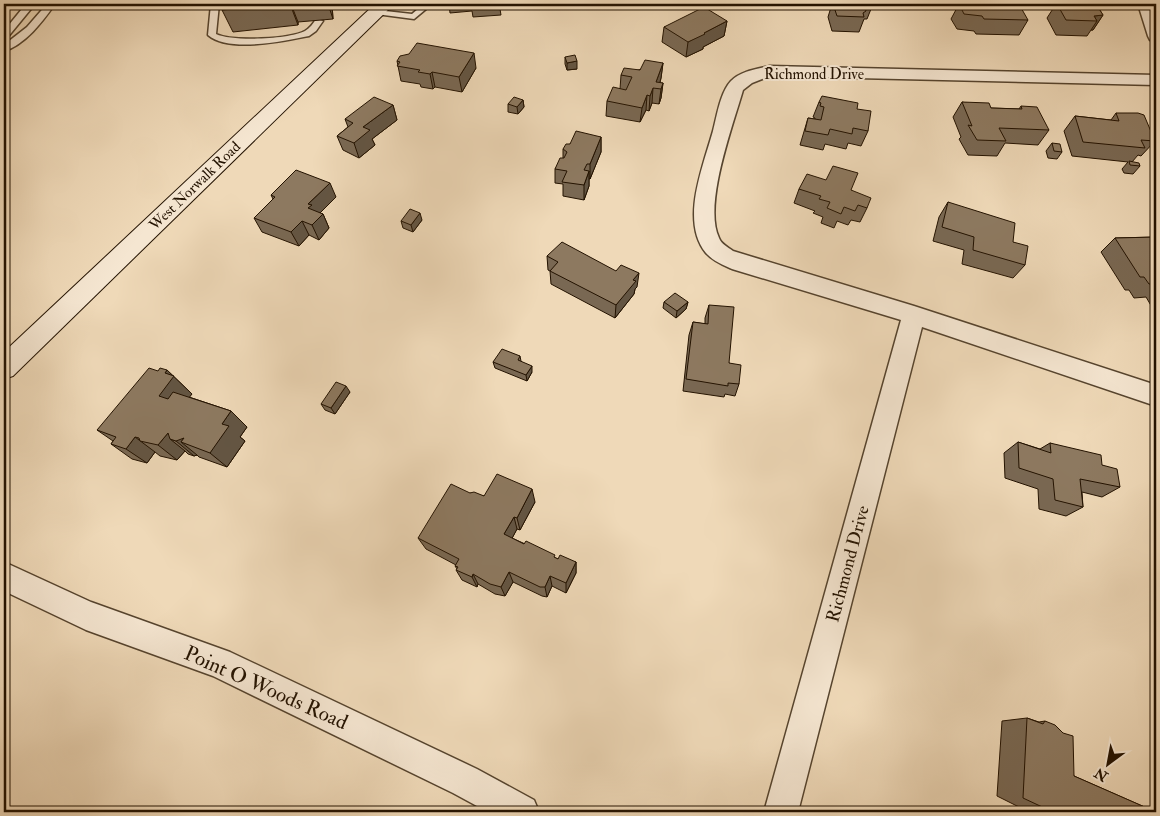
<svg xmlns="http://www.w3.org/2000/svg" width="1160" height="816" font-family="'IM FELL Double Pica',serif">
  <rect width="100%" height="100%" fill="#efd9b8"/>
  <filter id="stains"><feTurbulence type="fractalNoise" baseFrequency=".004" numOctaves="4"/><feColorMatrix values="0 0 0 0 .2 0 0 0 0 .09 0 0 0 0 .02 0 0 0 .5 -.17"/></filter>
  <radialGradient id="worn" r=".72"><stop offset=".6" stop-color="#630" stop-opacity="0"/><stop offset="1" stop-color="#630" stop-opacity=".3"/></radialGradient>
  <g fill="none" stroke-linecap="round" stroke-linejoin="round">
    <defs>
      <path id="lane" d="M26 4H35L7 38H4V31Z
        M47 4H55C43 21 25 45 4 51V45L27 27Z
        M211 4H219L216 34C233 42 290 39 305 31 310 28 313 24 316 19L323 21 316 31 309 36C284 41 229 53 208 35Z
        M424 4H432L414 19 376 14 372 12 376 10 412 14Z"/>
      <path id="street" d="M1138 4H1154L1156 11V41L1150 40 1148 36Z
        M770 66 1156 75V85L770 76 752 83 743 90C733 125 703 205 719 238 721 244 728 247 733 251L914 306 1156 385V406L922 327 798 812H764L901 320 732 269C723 265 713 261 706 253 680 221 703 167 713 131 717 116 720 93 731 81 741 71 757 69 770 66Z
        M4 562 91 602 230 652 477 769 534 800 539 812H488L453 793 213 676 86 630 4 591Z"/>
      <path id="secondary" d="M375 4H394L13 376 4 379V352Z"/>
    </defs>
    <use href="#lane" stroke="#56442e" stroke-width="3"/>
    <use href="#street" stroke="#56442e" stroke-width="3"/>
    <use href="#secondary" stroke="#231200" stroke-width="2"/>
    <use href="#lane" fill="#f5e6d1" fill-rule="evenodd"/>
    <use href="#street" fill="#f5e6d1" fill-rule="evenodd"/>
    <use href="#secondary" fill="#f5e6d1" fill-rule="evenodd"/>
  </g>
  <path fill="#796853" stroke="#231200" d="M221 4H332L333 19 298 22V25L233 32 222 10 223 7Z
    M449 4H511V7L500 9 501 15 473 17 472 11 450 13Z
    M832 4H873L867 19H864L859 32 832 31 828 17Z
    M959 4 1028 20 1019 35 976 34 974 31 957 29 951 19Z
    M1056 4H1096L1103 15 1093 30H1091L1087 36 1056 35 1047 18Z
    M727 21 724 36 703 47V49L686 57 662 42 664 27Z
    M565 57 577 69 567 70 565 64Z
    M397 61 476 68 462 92 435 87 433 89 421 87 420 84 401 81Z
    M663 63 661 78 660 83H663L661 98 659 104 652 103 649 111 646 110 640 122 606 116 607 101 620 89 621 75Z
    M523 100 524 107 518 114 508 112V104Z
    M819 102 857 109 868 131 861 146 848 143 846 149 825 144 823 150 800 145 808 118 815 119V118L813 117Z
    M962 102 991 108 1019 109 1021 106 1049 130 1038 145 1005 143 997 156 968 155 959 139 961 137 953 117Z
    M393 105 397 120 372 139 375 145 359 158 343 150 337 136 348 127 345 119Z
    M1116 113 1155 141 1141 156 1138 155 1132 162 1140 166 1133 174 1124 173 1122 169 1128 162 1072 156 1064 131 1075 116 1111 120Z
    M601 137V152L590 179H589V186L584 200 563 196V184L555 183V169L563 158V149L570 144Z
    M1052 143 1062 152 1057 159 1048 158 1046 151Z
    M799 189 851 190 867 208 860 222 851 220 848 225 837 221 834 228 821 223 823 217 813 213 815 211 794 203Z
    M271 195 336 197 320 213 323 214 329 228 319 240 309 235 299 246 262 232 254 218 273 199Z
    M948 202 1013 242 1025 265 1013 278 962 264 964 250 933 241 939 217Z
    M422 220 413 232 403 228 401 221Z
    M1156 237V314L1146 297 1134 298 1129 290H1125L1101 252 1115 238Z
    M547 256 637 287 635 289 634 294 615 318 551 284 550 271 548 270Z
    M664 302H688L686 309 676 318 663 308Z
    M709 305 729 363 739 384 735 396 725 394 724 397 683 391 689 335 693 322 705 324V318Z
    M520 356 521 361 532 372 527 381 495 368 493 362Z
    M167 370 192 394 189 397 231 411 247 427 240 437 245 441 227 467 199 457 197 455 194 456 188 454 185 451 177 460 160 456 155 452 147 463 132 459 111 444 113 441 97 430Z
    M350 392 335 414 325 410 321 404Z
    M1018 442 1040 449 1050 443 1102 465 1120 487 1102 497 1082 492 1083 507 1066 516 1039 509 1038 489 1005 478 1004 453Z
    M470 493 484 496 535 502 520 530 517 529 512 538 558 559 576 562V573L566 593 552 586 547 597 542 596 513 582 505 596 495 594 478 584 477 587 462 580 456 570 457 569 455 566 456 565 426 549 418 538Z
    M1027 718 1039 722 1045 721 1074 776 1156 812H1029L997 796 1002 721Z"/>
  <path fill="#635543" stroke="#231200" d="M290 4H291L298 22V25Z
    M328 4H332L333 19Z
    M1103 15 1093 30H1091L1097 21 1094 16Z
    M727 21 724 36 703 47V49L686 57 688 42 704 33Z
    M474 53 476 68 462 92 459 77Z
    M577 61V69L567 70V63Z
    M663 63 661 78 658 89 656 82Z
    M432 72 435 87 433 89 430 74Z
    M663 83 661 98 659 104 661 89Z
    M653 88 652 103 649 111 650 96Z
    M647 95 646 110 640 122 642 108Z
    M523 100 524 107 518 114 517 107Z
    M393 105 397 120 372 139 375 145 359 158 354 143 363 127Z
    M601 137V152L590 179V164Z
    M589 171V186L584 200V185Z
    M330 183 336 197 317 216 323 214 329 228 319 240 312 225 308 208V204Z
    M420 213 422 220 413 232 411 225Z
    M302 221 309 235 299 246 291 232Z
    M639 273 637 287 635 289 634 294 615 318 616 305 633 280Z
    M688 302 686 309 676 318 677 311Z
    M532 366V372L527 381 526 375Z
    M167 370 192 394 178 412 159 396 165 373Z
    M346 386 350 392 335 414 331 408Z
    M231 411 247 427 240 437 245 441 227 467 210 453 222 424Z
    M168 433 184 438 181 442 197 455 194 456 176 441 170 439 185 451 177 460 158 445Z
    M135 437 155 452 147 463 126 449Z
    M532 489 535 502 520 530 517 518Z
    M514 517 517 529 508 546 504 534Z
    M576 562V573L566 593V583Z
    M509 572 513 582 505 596 501 587Z
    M473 574 478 584 477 587 472 577Z
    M550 576 552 586 547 597 545 587Z"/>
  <path fill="#8d7960" stroke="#231200" d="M223 4H285L222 10Z
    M833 4H873H864L866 11 863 13 864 17 837 16Z
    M959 4 1020 6 1028 20 984 19 982 16 964 14Z
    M1057 4H1096L1103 15 1094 16 1097 21 1066 20Z
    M704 7 727 21 704 33 705 34 688 42 664 27Z
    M417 43 474 53 459 77 432 72 430 74 418 72 420 70 397 66 400 62 397 61 400 56 409 54Z
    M575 55 577 61 567 63 565 57Z
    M645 60 663 63 656 82 663 83 661 89 653 88 650 96 647 95 642 108 607 101 613 87 626 90 632 77 621 75 624 68 640 70Z
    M822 96 858 103 857 109 871 111 868 131 853 128 852 134 830 129 828 135 805 131 808 118 821 120 824 107 820 106 821 103 819 102Z
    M374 97 393 105 363 127 370 130 354 143 337 136 353 123 345 119Z
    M514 97 523 100 517 107 508 104Z
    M962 102 989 103 991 108 1022 109 1021 106 1037 107 1049 130 999 128 1006 141 977 140 968 125 972 126Z
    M1116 113H1138L1144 115 1155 141 1141 140 1145 148 1083 142 1075 116 1119 121Z
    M576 131 601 137 590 164H587L584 170 589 171 584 185 562 182 567 171 555 169 560 158H564L567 152 563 149 566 144H570Z
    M1052 143 1060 144 1062 152 1054 151Z
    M1129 161 1139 163 1140 166 1130 165Z
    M833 166 858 173 851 190 871 198 867 208 858 205 855 211 844 207 841 214 827 208 830 202 819 199 821 196 799 189 807 174 826 180Z
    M296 170 330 183 308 204 312 205 308 208 323 214 312 225 302 221 291 232 254 218 275 197 271 195Z
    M948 202 1015 223 1013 242 1028 246 1025 265 973 250 974 237 942 227Z
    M410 209 420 213 411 225 401 221Z
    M1156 237V284H1149L1144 277H1140L1115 238Z
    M562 242 616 271 621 265 639 273 633 280 636 281 616 305 550 271 558 262 547 256Z
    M675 293 688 302 677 311 664 302Z
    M709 305 734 307 729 363 741 365 739 384 728 383V386L686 379 693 322 708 324Z
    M502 349 520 356 518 360 532 366 526 375 493 362Z
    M149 368 158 371 160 368 167 370 165 373 174 376 159 396 168 399 173 392 231 411 222 424 229 426 210 453 181 442 184 438 176 441 170 439 168 433 158 445 140 441 139 438 135 437 126 449 111 444 116 437 97 430Z
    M336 382 346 386 331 408 321 404Z
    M1018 442 1051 453 1050 443 1101 455 1102 465 1117 469 1120 487 1080 479 1083 507 1055 500 1053 479 1019 468Z
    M497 474 532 489 517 518 514 517 504 534 524 544 526 541 555 555 554 557 558 559 560 555 576 562 566 583 550 576 545 587H540L509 572 501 587 490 584 473 574 472 577 456 570 458 567 455 566 459 559 418 538 451 484 470 493 474 492 484 496Z
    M1027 718 1043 724 1045 721 1055 725 1063 733 1073 736 1074 776 1156 812H1053L1023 798Z"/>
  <g text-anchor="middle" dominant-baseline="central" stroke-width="4" stroke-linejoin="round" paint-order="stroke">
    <g font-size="15" fill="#231200" stroke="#f5e6d1">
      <text x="814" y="74">Richmond Drive</text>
      <text transform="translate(195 186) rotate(-44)">West Norwalk Road</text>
    </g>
    <g font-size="18" fill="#231200" stroke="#f5e6d1">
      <text transform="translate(848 564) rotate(-75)">Richmond Drive</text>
    </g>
    <g font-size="21" fill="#231200" stroke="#f5e6d1">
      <text transform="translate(266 688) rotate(24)">Point O Woods Road</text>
    </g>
  </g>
  <rect width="1160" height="816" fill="none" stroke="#efd9b8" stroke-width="20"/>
  <rect x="5" y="5" width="1150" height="806" fill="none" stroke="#231200" stroke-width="2.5"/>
  <rect x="10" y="10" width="1140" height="796" fill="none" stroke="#231200"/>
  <g transform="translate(1108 764) rotate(212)" stroke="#f5e6d1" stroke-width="4" paint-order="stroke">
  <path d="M0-4L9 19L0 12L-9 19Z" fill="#231200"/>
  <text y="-8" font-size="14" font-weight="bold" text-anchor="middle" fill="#231200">N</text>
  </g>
  <rect width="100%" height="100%" filter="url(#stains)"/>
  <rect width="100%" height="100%" fill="url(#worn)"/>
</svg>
